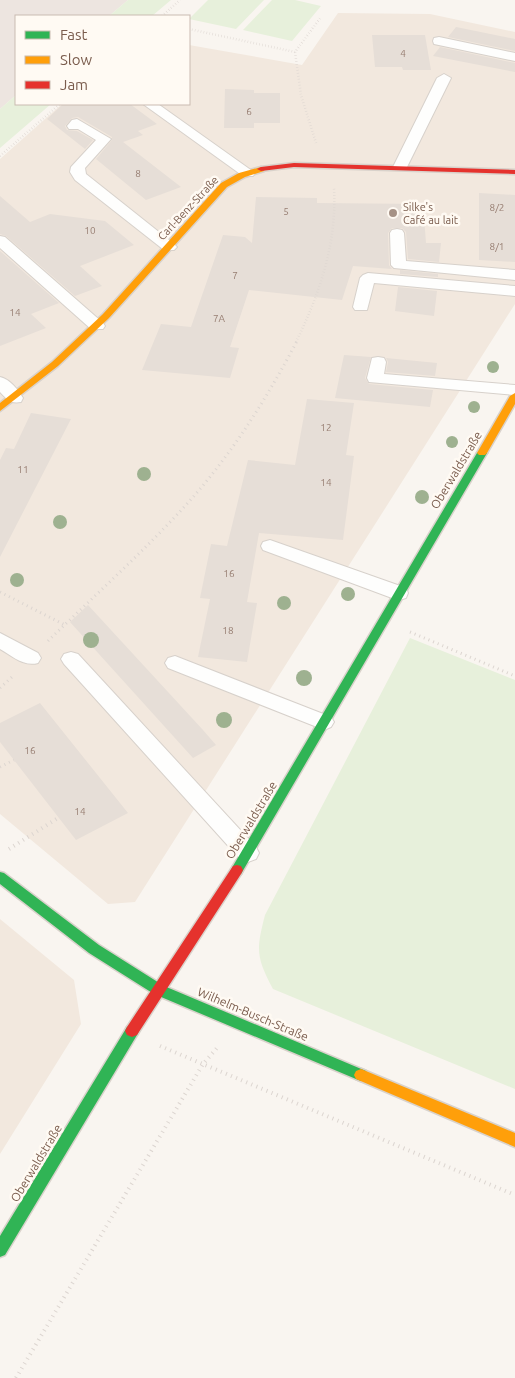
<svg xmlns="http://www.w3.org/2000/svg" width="515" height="1378" font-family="Ubuntu,sans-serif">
  <rect width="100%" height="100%" fill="#f9f5f0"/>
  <path fill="#f2e8de" d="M338 13 430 14 515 32V304L135 902 108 904 0 814V159L62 104H189V45L302 65Z
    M0 919 74 980 81 1024 0 1154Z"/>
  <path fill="#ede5e0" d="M0 0H128L109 16H16V95L0 109Z"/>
  <path fill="#e7f0db" d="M128 0H171L152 16H109Z
    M208 0H264L236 29 189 19Z
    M272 0H295L321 6 292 41 243 30Z
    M16 95V104H51L0 148V109Z
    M410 638 515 680V1089L273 989C256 957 256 950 265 915Z"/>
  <path fill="#e6ded7" d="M456 27 515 39V51L448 37Z
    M372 35H425L431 70H403L402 67H375Z
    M440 47 515 63V72L433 56Z
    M225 89 254 90V93H280V123H254V128H224Z
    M63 104H130L157 124 138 131 143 135 123 142 181 187 146 200 96 159 112 140V137L78 117 72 118 65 126 67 130 77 131 93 140 85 149 47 119Z
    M479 193 515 195V262L479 260Z
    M0 196 30 222 50 214 105 221 134 245 80 266 102 286 75 296 6 236 0 234Z
    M256 197 317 198V203L423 204 426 243H441L439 262 408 259 406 232 402 228H392L388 233 389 265 392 269 353 266 342 300 249 290 230 347 239 348 230 378 142 370 161 324 191 327 223 235 245 237 252 243Z
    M0 251 59 303 31 314 46 328 0 346Z
    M400 270 438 274V277L400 274Z
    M398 287 437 291 434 316 395 311Z
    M344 355 371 357 365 378 369 384 433 390 430 407 335 398Z
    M386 358 437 363 435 376 386 372 388 362Z
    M307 399 354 403 346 455 354 456 343 540 259 533 247 602 257 603 247 662 198 657 210 599 200 598 211 544 227 546 248 460 295 465Z
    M31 413 71 419 0 557V460L6 448 14 449Z
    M88 605 203 730 216 745 193 758 70 622Z
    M40 703 128 813 76 840 0 742V723Z"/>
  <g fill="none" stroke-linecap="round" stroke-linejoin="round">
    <defs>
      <path id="lane" d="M439 37 515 53V61L434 44 433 41 434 38Z
        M444 74 451 78 407 167 405 170H395L393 167 437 78Z
        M143 104H158L255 173 253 176H243Z
        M77 119 111 139 85 168 86 174 174 244 177 247 174 250H164L75 180 70 172 71 167 96 140 78 129H69L67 126 72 120Z
        M397 229 402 230 404 233 406 261 515 270V280L394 268 391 265 390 233 392 230Z
        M0 236 5 237 103 323 105 326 103 329H91L0 248Z
        M368 273 515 286V296L374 283 367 310H355L353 307 360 278 363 275Z
        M378 357 384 358 386 362 384 374 515 385V395L369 382 367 378 372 358Z
        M0 377C10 379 18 390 23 398L21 402C10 404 7 399 0 392Z
        M270 540 406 588 408 593 406 598 399 600 392 598 263 550 261 546 263 542Z
        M0 633 38 653 41 658 38 663C24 667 12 656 0 649Z
        M71 652 78 654 256 847 259 853 256 859 248 862 240 859 64 664 61 659 64 654Z
        M175 656 331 717 334 722 331 727 324 730 317 727 168 668 165 663 168 658Z"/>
      <path id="fast" d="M482 450 487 453 241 874 237 875 233 874 231 870 233 866 477 453Z
        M0 872 4 873 99 945 164 986 366 1071 368 1075 366 1079 361 1081 356 1079 154 994 89 953 0 884Z
        M132 1025 137 1027 139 1031 137 1035 5 1255 0 1257V1236L127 1027Z"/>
      <path id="slow" d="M261 167 265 169 264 171 245 177 227 187 109 318 58 366 0 411V403L52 362 103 314 221 183 239 173Z
        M515 393V404L487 453 485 455H479L477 453 510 396Z
        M361 1069 515 1133V1147L356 1079 354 1075 356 1071Z"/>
      <path id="jam" d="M294 163 515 170V174L294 167 261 171 257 169 261 167Z
        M237 865 241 866 243 870 241 874 137 1035 132 1037 127 1035 125 1031 127 1027 233 866Z"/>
    </defs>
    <use href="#lane" stroke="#d7d1cb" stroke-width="2"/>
    <use href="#fast" stroke="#d9d2cb" stroke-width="3"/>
    <use href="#slow" stroke="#d9d2cb" stroke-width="3"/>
    <use href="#jam" stroke="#d9d2cb" stroke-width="3"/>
    <path stroke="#dcd5d0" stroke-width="2.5" stroke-dasharray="0.5 2.5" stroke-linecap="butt" d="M162 16 180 0
      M189 29 295 52
      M316 143 301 95 295 52 321 17
      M0 156 60 104
      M296 342C320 293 337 243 334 188"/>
    <path stroke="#dcd5d0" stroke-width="3" stroke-dasharray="1 4" stroke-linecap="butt" d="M0 592 65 625
      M410 632 515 676
      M48 641C97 593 149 547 194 496 235 449 268 396 297 341
      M0 688 12 677
      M0 767 14 760"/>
    <path stroke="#dcd5d0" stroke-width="4" stroke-dasharray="1 4.5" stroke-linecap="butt" d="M9 849 58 818
      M160 1046 515 1195
      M16 1378 203 1064 217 1048"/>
    <use href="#lane" fill="#fefefd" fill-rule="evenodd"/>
    <use href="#fast" fill="#30b455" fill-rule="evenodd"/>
    <use href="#slow" fill="#ff9f0a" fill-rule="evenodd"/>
    <use href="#jam" fill="#e5322d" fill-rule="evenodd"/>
  </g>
  <g fill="#9eb190">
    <circle cx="493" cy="367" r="6"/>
    <circle cx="474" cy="407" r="6"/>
    <circle cx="452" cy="442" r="6"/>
    <circle cx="144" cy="474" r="7"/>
    <circle cx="422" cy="497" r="7"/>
    <circle cx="60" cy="522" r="7"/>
    <circle cx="17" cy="580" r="7"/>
    <circle cx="348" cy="594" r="7"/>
    <circle cx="284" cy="603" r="7"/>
    <circle cx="91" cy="640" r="8"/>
    <circle cx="304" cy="678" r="8"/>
    <circle cx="224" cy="720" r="8"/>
  </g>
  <circle fill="#a69286" stroke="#fffaf3" stroke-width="2" cx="393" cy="213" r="5"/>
  <g text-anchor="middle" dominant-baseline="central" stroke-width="5" stroke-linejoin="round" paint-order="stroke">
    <g font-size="10" fill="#977e72">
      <text x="403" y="53">4</text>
      <text x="249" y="111">6</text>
      <text x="138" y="173">8</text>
      <text x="497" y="207">8/2</text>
      <text x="286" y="211">5</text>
      <text x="90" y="230">10</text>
      <text x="497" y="246">8/1</text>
      <text x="235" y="275">7</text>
      <text x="15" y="312">14</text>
      <text x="219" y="318">7A</text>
      <text x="326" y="427">12</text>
      <text x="23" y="469">11</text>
      <text x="326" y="482">14</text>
      <text x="229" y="573">16</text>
      <text x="228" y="630">18</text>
      <text x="30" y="750">16</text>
      <text x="80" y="811">14</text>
    </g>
    <g font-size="11" fill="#7a5c4d" stroke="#fffaf3" text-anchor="start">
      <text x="403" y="207">Silke's<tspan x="403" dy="13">Café au lait</tspan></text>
    </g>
    <g font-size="11" fill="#7a5c4d" stroke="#fffaf3">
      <text transform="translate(188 208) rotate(-47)">Carl-Benz-Straße</text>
    </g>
    <g font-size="12" fill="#7a5c4d" stroke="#fffaf3">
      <text transform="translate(456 470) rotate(-59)">Oberwaldstraße</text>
      <text transform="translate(251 820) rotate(-59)">Oberwaldstraße</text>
      <text transform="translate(253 1014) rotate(23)">Wilhelm-Busch-Straße</text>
      <text transform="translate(36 1163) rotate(-59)">Oberwaldstraße</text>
    </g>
  </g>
  <rect x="15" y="15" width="175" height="90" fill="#fffaf3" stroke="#cabbb1"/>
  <rect x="25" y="31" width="25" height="8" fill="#30b455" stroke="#cabbb1"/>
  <text x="60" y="40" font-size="15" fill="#7a5c4d">Fast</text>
  <rect x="25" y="56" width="25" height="8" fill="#ff9f0a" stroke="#cabbb1"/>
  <text x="60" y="65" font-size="15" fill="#7a5c4d">Slow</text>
  <rect x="25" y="81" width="25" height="8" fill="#e5322d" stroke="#cabbb1"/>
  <text x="60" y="90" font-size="15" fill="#7a5c4d">Jam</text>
</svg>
